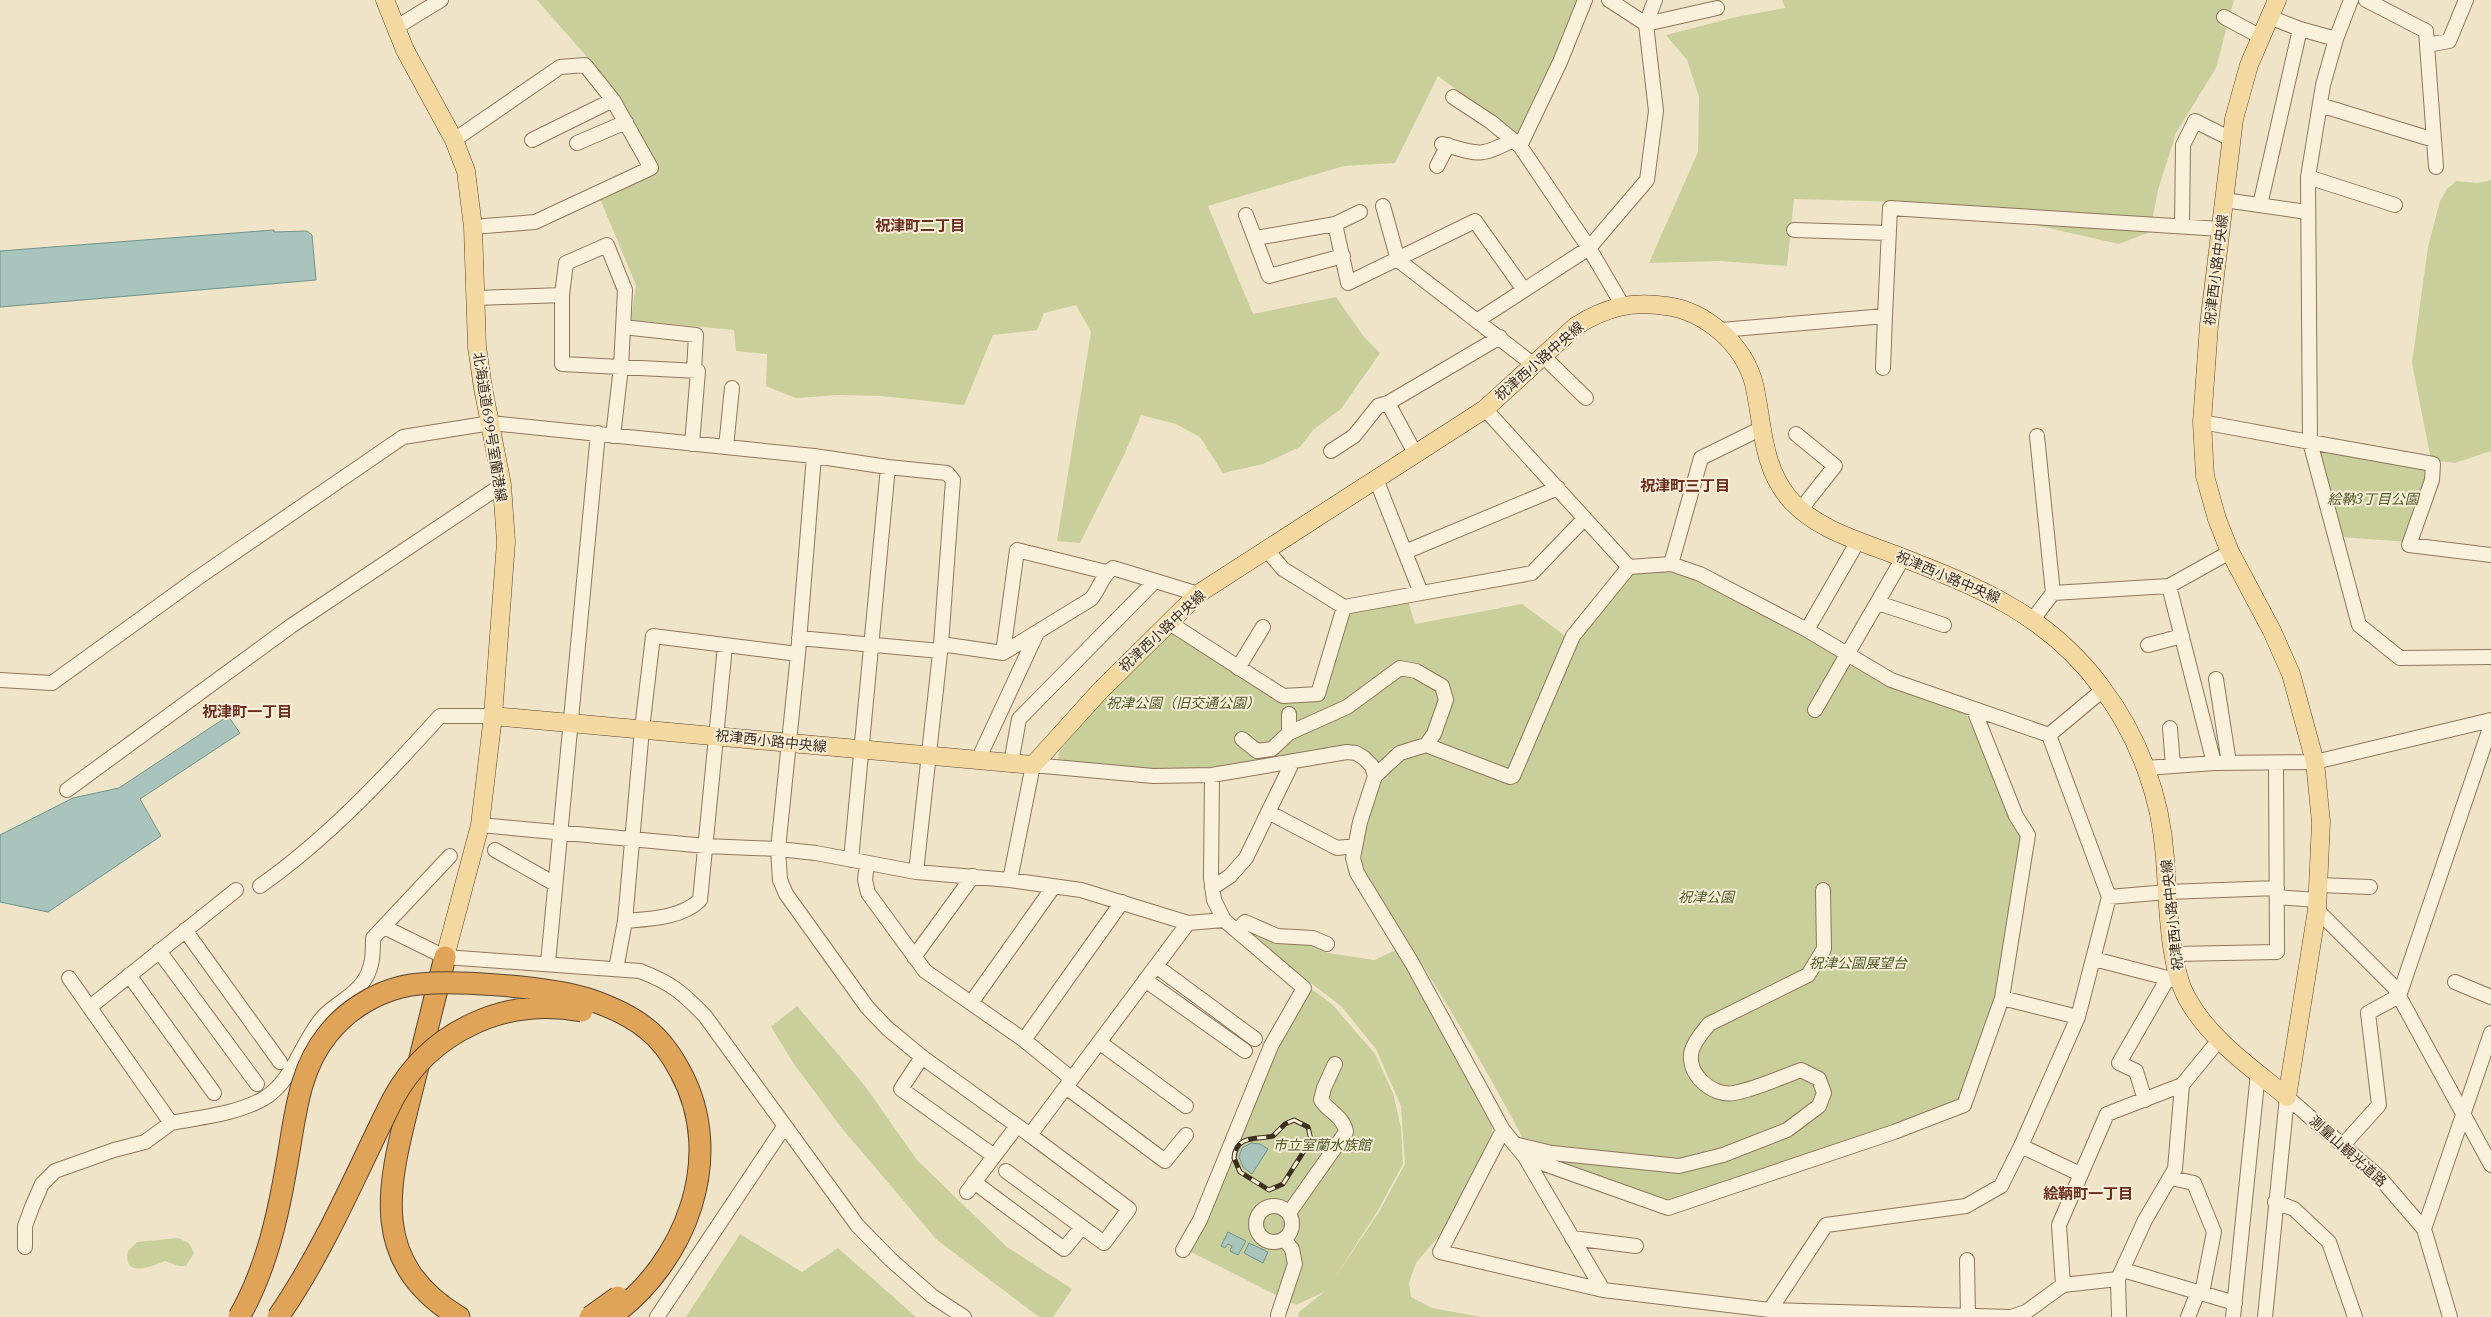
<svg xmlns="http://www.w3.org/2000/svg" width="2491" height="1317" font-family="'IBM Plex Serif','Noto Sans JP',serif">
  <rect width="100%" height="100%" fill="#f0e4c8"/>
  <path fill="#c9cf9b" d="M537 0H1579L1555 60 1517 134 1438 76 1395 163 1344 166 1208 206 1253 314 1336 297 1364 337 1380 353 1341 409 1313 430 1300 447 1263 464 1223 473 1200 437 1176 424 1141 415 1124 455 1080 543 1057 541 1091 332 1076 305 1044 313 1037 330 993 335 964 405 882 396 838 395 796 398 766 386 767 354 736 351 734 330 631 320 636 285 600 199 658 170 609 82Z
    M1782 0H2234L2216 68 2176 133 2158 190 2150 232 2119 244 1939 203 1794 199 1787 266 1720 261 1649 263 1698 152 1699 97 1687 60 1666 35 1736 17 1785 8Z
    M2491 180V451L2455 463 2431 460 2412 363 2428 247 2440 201 2447 189 2456 181 2478 183Z
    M2318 447 2429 469 2408 542 2340 537Z
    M1651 569H1670L1701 580 1964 710 2024 836 2000 985 1962 1099 1949 1107 1672 1201 1532 1156C1482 1058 1424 966 1364 873 1355 841 1373 809 1380 777L1338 749 1209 768 1129 770 1058 759 1059 752 1094 710 1172 628 1279 697 1321 699 1325 694 1350 612 1408 601 1415 624 1522 604 1576 644 1631 574Z
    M1241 930 1307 938 1328 953 1374 960 1398 949 1493 1120 1490 1146 1450 1223 1416 1263 1409 1283 1411 1297 1432 1308 1481 1317H1298L1299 1312 1324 1292 1296 1305 1187 1250 1276 1047 1309 987 1332 1004 1375 1054 1393 1093 1401 1128 1403 1164 1377 1212 1334 1279 1379 1212 1405 1164 1401 1106 1376 1049 1341 1006Z
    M797 1006 865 1086 917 1160 1007 1247 1072 1289 1053 1317H1039L936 1239 840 1126 794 1064 771 1027Z
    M740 1234 802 1272 838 1248 916 1317H686Z
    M178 1238 189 1243 194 1253 186 1266H179L165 1261C153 1266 122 1279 128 1251L137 1242Z"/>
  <path fill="#a9c4bc" stroke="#6f938a" d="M274 230V232L307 231 312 235 316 280 0 307V251Z
    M228 716 240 733 140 799 161 836 48 912 0 902V835L73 798 119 788Z
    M1251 1143 1260 1144 1268 1149 1252 1174 1243 1167 1239 1157 1242 1148Z
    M1228 1232 1246 1241 1238 1255 1230 1251 1232 1246 1228 1244 1225 1248 1221 1246Z
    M1249 1243 1268 1252 1263 1263 1244 1253Z"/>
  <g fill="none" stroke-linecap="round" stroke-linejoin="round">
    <defs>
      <path id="minor" d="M1609 0 1646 24 1717 8
        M2351 0 2336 39 2323 85 2308 177 2310 442 2433 464 2432 480 2409 545 2491 555
        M2366 0 2426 31 2436 167
        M2224 17 2261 37
        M2269 17 2300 29
        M395 28 441 0
        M2427 45 2449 41 2466 0
        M1453 97 1491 122 1520 146 1589 248 1623 306
        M2320 105 2434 140
        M454 140 560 67 585 65 613 100 651 168 535 222 473 227
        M532 140 613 100
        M577 143 626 122
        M1442 144C1478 154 1479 158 1513 140
        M1520 146 1560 62 1585 0
        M1437 166 1448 145
        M2308 177 2395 205
        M2224 200 2307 212
        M2260 205 2300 29 2336 39
        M1383 206 1398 260 1534 365
        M1246 215 1269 276 1343 256
        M1335 224 1348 283 1475 221 1524 290
        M2182 226 2183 145 2195 121 2231 139
        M1794 230 1889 233
        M1256 238 1335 224 1360 212
        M476 298 562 295
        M1478 320 1589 248 1647 180 1656 111 1646 24 1655 0
        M623 327 696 335 694 371
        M1721 330 1885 316 1890 208 2221 229
        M1543 356 1586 398
        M1883 368 1885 316
        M1388 403 1416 455
        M1485 409 1629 567
        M2202 422 2310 442 2359 625 2400 658 2491 657
        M1796 434 1835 466 1801 509
        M613 436 621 367 625 290 607 245 566 263 562 295V364L698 371 692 444
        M2037 436 2053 593
        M726 447 732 388
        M1331 451 1354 436 1378 406 1388 403 1500 337
        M814 456 798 654 778 849 780 880 786 894 867 1007 887 1028 922 1057 1030 1135 1188 923
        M1376 479 1421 593
        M1266 549 1283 569 1344 607 1532 573 1584 519
        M1405 552 1558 488
        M1671 564 1701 458 1760 429
        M2169 586 2214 763
        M1878 603 1944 625
        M2033 619 2053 593 2169 586 2230 552
        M1168 622 1283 696 1318 694 1344 607
        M1807 630 1858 541
        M799 638 940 651
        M941 644 1003 653 1091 599C1100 588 1102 575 1113 568L1198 594
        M2148 645 2182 636
        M1003 653 1017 550 1106 572
        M1238 668 1263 627
        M2216 679 2229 763
        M0 680 52 683 196 579 403 437 491 423 814 456 888 467 947 473 953 480 941 644 916 872
        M1815 710 1903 558
        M2170 728 2173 766
        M1289 733V714
        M1242 739 1257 751 1272 749 1289 733 1347 707 1400 668 1416 671 1442 686 1446 700 1434 734 1426 745 1400 753 1375 776
        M1426 745 1510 777 1513 776 1573 636 1629 567 1671 564 1700 574 1807 630 1891 680 2049 735
        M978 760 1037 633
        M1011 763 1019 719 1155 581
        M2146 768 2214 763 2315 762 2491 720
        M67 790 291 626 502 485
        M1268 812 1337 848 1355 846
        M480 825 706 846 778 849 816 853 916 872 1010 880 1081 890 1188 923 1224 920
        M495 850 555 884
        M851 860 888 467
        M867 863 865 880 868 893 925 971 1024 1040 1072 1079
        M1010 880 1033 765 1153 776 1212 775 1347 752 1356 753 1364 758 1372 766 1375 776 1360 822 1353 858 1357 873 1412 963 1503 1130 1525 1157 1603 1290
        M2318 885 2370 887
        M260 886C327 839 385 777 440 716H493
        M1212 888 1230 876 1246 858 1293 761
        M2109 897 2167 892 2277 888
        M2277 897 2317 900
        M2317 910 2394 987 2491 1165
        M625 921C649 919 682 918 700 900L725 646
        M384 927 445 957 640 971C671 983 682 992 705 1016L857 1225 890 1259 932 1296 964 1317
        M185 930 280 1062
        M1237 931 1245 922 1277 936 1313 938 1327 944
        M159 951 257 1084
        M2174 954 2277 952 2276 763
        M914 957 973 876
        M2094 959 2175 980
        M548 963 598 433
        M1156 966 1255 1039
        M616 969 625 921 642 729 653 636 798 654
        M129 975 214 1093
        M69 978 171 1123C201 1117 236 1114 263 1099 293 1082 301 1042 323 1017 335 1004 354 996 363 982 373 968 373 954 373 938L450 856
        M1145 980 1245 1051
        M2455 982 2491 997
        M2002 998 2078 1017
        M971 1003 1054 886
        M90 1007 236 890
        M1024 1040 1122 902
        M1099 1042 1186 1106
        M922 1057 901 1089 994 1156
        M1066 1087 1165 1161 1186 1135
        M2287 1097 2380 1178 2424 1229 2450 1317
        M2145 1100 2136 1071 2119 1063 2168 978
        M1503 1130 1440 1252 1603 1290 1770 1310 2011 1317 2026 1312 2063 1285 2118 1279 2145 1220 2175 1169 2182 1085 2219 1040
        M1514 1144 1552 1153 1679 1166 1723 1155 1787 1130 1819 1106 1824 1093 1819 1079 1801 1070C1779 1078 1756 1089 1734 1093 1712 1097 1685 1073 1692 1050 1695 1040 1703 1032 1709 1024L1808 975 1824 949 1823 890
        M2343 1145 2379 1105 2368 1013 2399 996 2491 725
        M2021 1146 2080 1174
        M1525 1157 1668 1208 1894 1132 1964 1105 2002 998 2028 835 2016 816 1974 710
        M1006 1171 1104 1243 1129 1209 1030 1135
        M2171 1178 2194 1183 2214 1232 2202 1293
        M974 1182 1064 1249 1082 1227
        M967 1192 1017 1126
        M2275 1202 2294 1209 2329 1242 2355 1317
        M1256 1224a18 18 0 1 1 36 0a18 18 0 1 1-36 0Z
        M1289 1213 1346 1132C1344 1117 1329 1112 1321 1100L1324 1088 1335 1064
        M2424 1229 2491 1033
        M1572 1238 1636 1246
        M25 1247V1226L32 1207 42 1184 55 1171 114 1150 145 1142 171 1123
        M1183 1250 1200 1220 1271 1046 1304 988 1224 920 1214 900 1211 878 1212 775
        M1967 1260 1968 1316
        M2123 1270 2235 1303
        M2118 1279 2119 1317
        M2063 1285 2059 1225 2107 1114 2182 1085
        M1770 1310 1826 1225 1966 1206 2001 1186 2021 1146 2078 1017 2109 897 2049 735 2104 689
        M1278 1315 1295 1264 1292 1249 1284 1239
        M657 1317 784 1127
        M2188 1317 2198 1292
        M2233 1317 2258 1073
        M2265 1317 2287 1097"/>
      <path id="major" d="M385 0 405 50 454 140 466 171 473 227 477 347 483 388 502 485 506 542 493 716 480 825 445 957
        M2277 0 2249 65 2234 119 2209 325 2202 422 2205 476 2217 519 2230 552 2272 631 2291 674 2315 762 2321 822 2317 910 2287 1097
        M493 716 1033 765 1099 692 1198 594 1485 409 1576 326C1606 307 1631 301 1666 306 1706 311 1744 345 1754 384 1763 422 1761 464 1788 497 1814 529 1859 541 1896 555 1978 587 2048 614 2102 688 2139 737 2161 797 2165 858 2168 897 2168 964 2187 998 2209 1039 2252 1068 2287 1097"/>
      <path id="highway" d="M445 957C434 1002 423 1046 412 1090 390 1179 364 1260 459 1317"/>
    </defs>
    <use href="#minor" stroke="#8d765c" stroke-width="16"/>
    <use href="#major" stroke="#5b4430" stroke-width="19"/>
    <use href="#highway" stroke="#5b4430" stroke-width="23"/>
    <use href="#minor" stroke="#faf1dc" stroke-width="14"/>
    <use href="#major" stroke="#f3d9a0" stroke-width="18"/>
    <use href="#highway" stroke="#e0a458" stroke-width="21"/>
    <defs>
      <path id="rail" d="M1294 1120 1308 1127 1311 1140 1283 1184 1269 1190 1240 1172 1234 1158C1236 1134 1257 1140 1273 1136L1285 1124Z"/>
    </defs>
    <use href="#rail" stroke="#3d2e20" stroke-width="5"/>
    <use href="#rail" stroke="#f7eed8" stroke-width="3" stroke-dasharray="9" stroke-linecap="butt"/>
    <defs>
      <path id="highway-bridge" d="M239 1317C266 1270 278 1216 287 1163 295 1119 298 1070 328 1034 346 1011 373 994 401 987 440 977 552 987 591 1000 611 1007 630 1015 647 1029 661 1040 672 1056 680 1071 727 1157 686 1263 610 1317
        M278 1317C325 1249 356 1173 393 1099 430 1031 506 996 582 1011
        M590 1317 618 1297"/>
    </defs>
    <use href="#highway-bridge" stroke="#5b4430" stroke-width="23" stroke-linecap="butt"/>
    <use href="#highway-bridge" stroke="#e0a458" stroke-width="21"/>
  </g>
  <g text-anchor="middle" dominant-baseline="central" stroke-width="4" stroke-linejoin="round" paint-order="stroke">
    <g font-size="14" fill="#3d2e20" stroke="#f7eed8">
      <text transform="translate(2216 270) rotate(-83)">祝津西小路中央線</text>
      <text transform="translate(1539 361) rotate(-41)">祝津西小路中央線</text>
      <text transform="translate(490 427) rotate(81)">北海道道699号室蘭港線</text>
      <text transform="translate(1948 577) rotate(23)">祝津西小路中央線</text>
      <text transform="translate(1162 631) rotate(-43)">祝津西小路中央線</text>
      <text transform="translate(771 741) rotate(6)">祝津西小路中央線</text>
      <text transform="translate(2172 915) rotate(-96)">祝津西小路中央線</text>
      <text transform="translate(2348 1151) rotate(42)">測量山観光道路</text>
    </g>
    <g font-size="14" font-style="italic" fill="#4d5a26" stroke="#f7eed8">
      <text x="2373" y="499">絵靹3丁目公園</text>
      <text x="1183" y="703">祝津公園（旧交通公園）</text>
      <text x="1706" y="897">祝津公園</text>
      <text x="1858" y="963">祝津公園展望台</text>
      <text x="1322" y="1145">市立室蘭水族館</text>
    </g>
    <g font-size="15" font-weight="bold" fill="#6b2e1e" stroke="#f7eed8">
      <text x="920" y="225">祝津町二丁目</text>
      <text x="1685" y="485">祝津町三丁目</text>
      <text x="247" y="711">祝津町一丁目</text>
      <text x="2088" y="1193">絵鞆町一丁目</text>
    </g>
  </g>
</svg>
